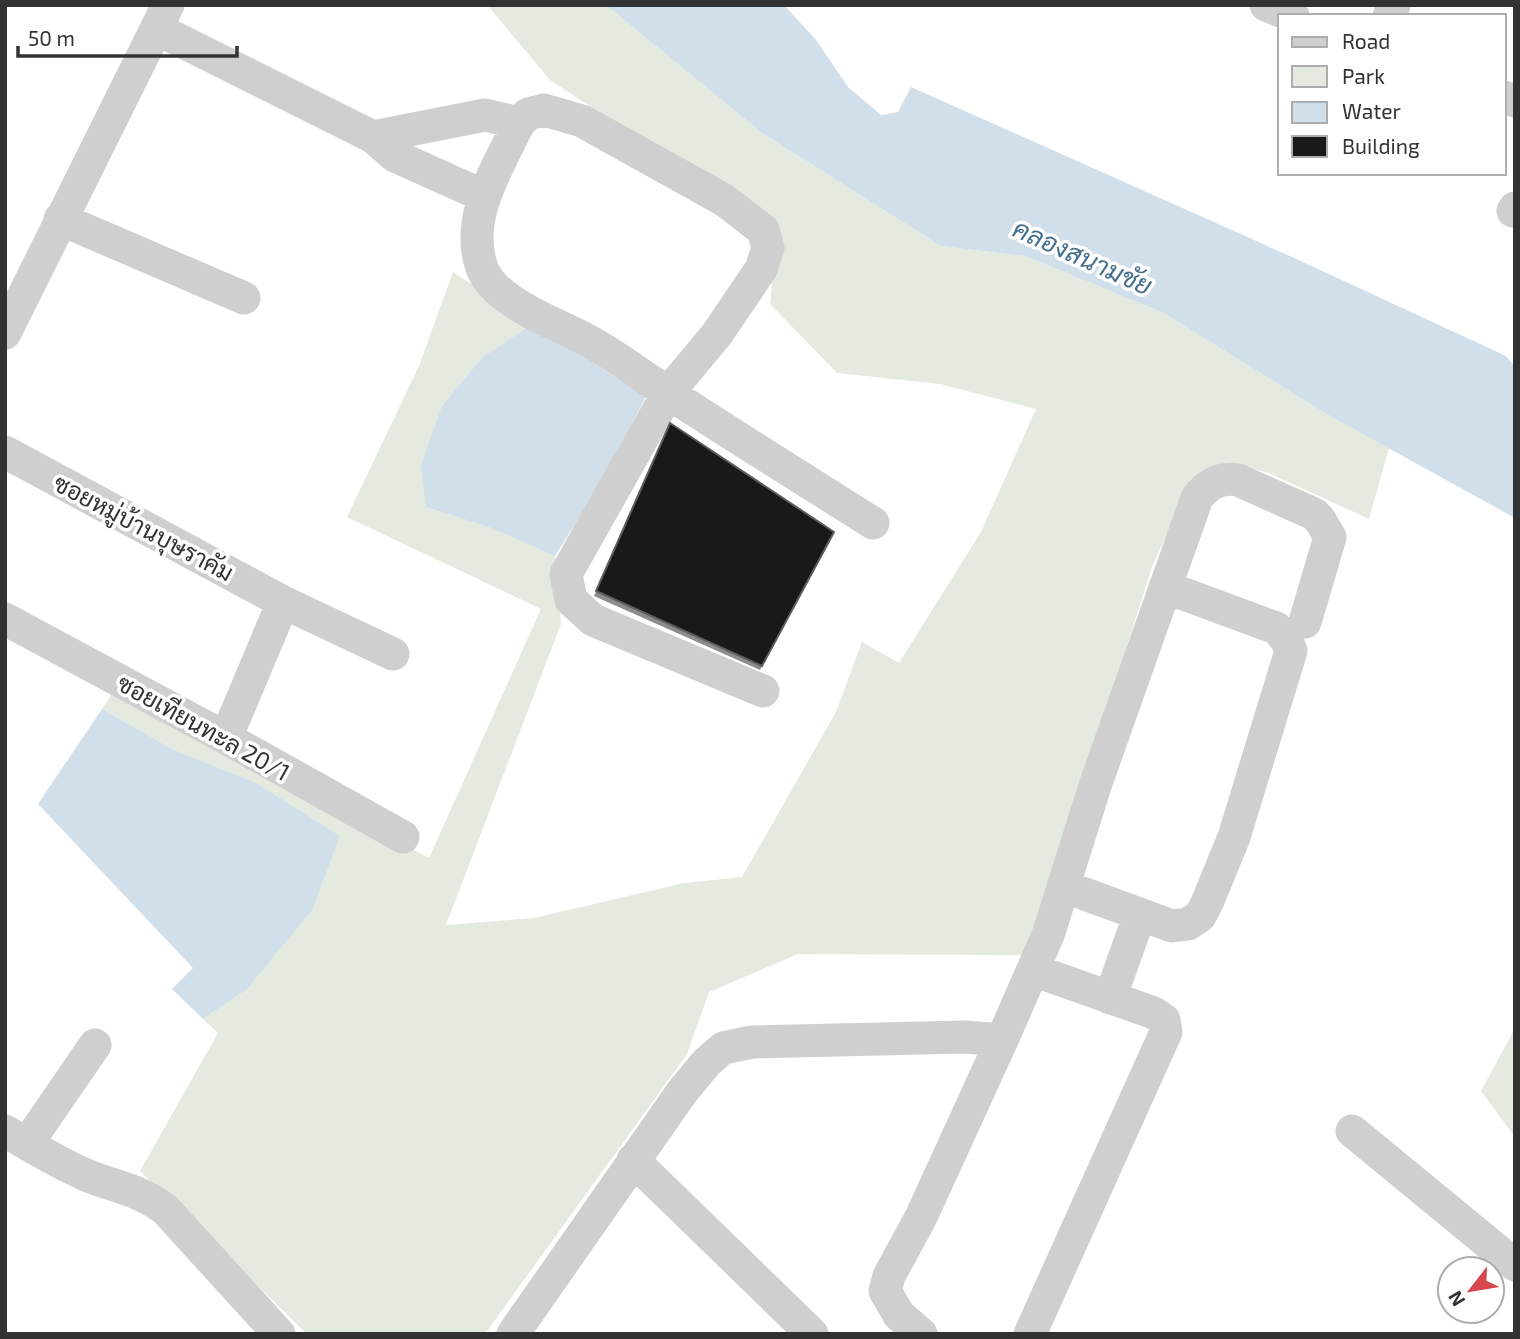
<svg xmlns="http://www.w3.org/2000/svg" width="1520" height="1339" font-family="'Exo 2',Sarabun,sans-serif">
  <rect width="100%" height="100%" fill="#fff"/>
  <path fill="#e4eadf" d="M487 5H606L762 133 941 246 1025 256 1164 313 1323 412 1389 448 1369 519 1269 473 1229 463 1191 481 1152 567 1029 955 798 954 709 992 687 1054 485 1334H307L140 1171 218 1033 203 1019 246 990 174 750 102 709 113 692 429 858 541 609 347 517 419 366 453 272 533 324 426 507 491 528 555 556 561 624 446 925 534 918 684 883 742 877 836 712 862 642 899 663 981 532 1036 409 940 384 837 373 770 304 777 229 550 80Z
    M1515 1028V1137L1481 1091Z"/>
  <path fill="#d0dfea" d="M606 5H784L816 40 848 87 881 115 898 112 911 87 1292 257 1506 356 1515 367V518L1323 412 1164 313 1025 256 941 246 762 133Z
    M533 324 646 397 592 497 555 556 491 528 426 507 421 465 442 406 483 357Z
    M102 709 174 750 256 783 340 836 312 910 246 990 203 1019 172 989 193 968 38 804Z"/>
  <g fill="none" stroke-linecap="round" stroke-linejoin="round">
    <path stroke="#cfcfcf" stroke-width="33" d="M1266 5 1293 16
      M1389 16 1394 5
      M157 29 373 137 395 156 484 196
      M1504 97 1515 101
      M373 137 485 115 519 123
      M1513 211 1515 208
      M60 219 244 298
      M5 333 168 5
      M5 452 283 602 393 654
      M5 619 226 738 403 837
      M763 691 593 620 571 600 566 574 668 393 717 334 761 269 768 248 763 230 724 200 582 121 544 110 528 114 519 123C498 167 464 218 482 268 494 301 552 322 581 337 613 353 640 375 670 394 737 438 805 480 873 523
      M226 738 283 602
      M1063 886 1172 926 1188 924 1200 916 1207 903 1234 837 1291 651C1288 641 1284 635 1276 628L1165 587
      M1110 998 1140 914
      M5 1131C32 1147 58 1163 86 1175 117 1188 136 1188 165 1209L279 1334
      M1352 1131 1515 1265
      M27 1144 95 1045
      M633 1160 812 1334
      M513 1334 682 1092 706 1063 723 1048 752 1042 965 1037 1002 1040 1048 935 1096 783 1197 498C1208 484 1220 477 1238 480L1314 514 1320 520 1330 537 1305 622
      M921 1334 899 1315 885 1291 889 1276 921 1217 1002 1040
      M1030 1334 1166 1032 1164 1020 1154 1013 1033 970"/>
  </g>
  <path fill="#8c8c8c" d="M670 423 832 537 760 670 594 596Z"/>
  <path fill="#5e5e5e" d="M834 532 832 537 760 670 762 666Z"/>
  <path fill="#191919" stroke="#5e5e5e" stroke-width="2" d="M670 423 834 532 762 666 596 591Z"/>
  <g text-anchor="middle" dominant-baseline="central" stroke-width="7" stroke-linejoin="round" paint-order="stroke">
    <g font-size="24" fill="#323232" stroke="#fff">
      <text transform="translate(144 527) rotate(28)">ซอยหมู่บ้านบุษราคัม</text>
      <text transform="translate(204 727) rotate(29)">ซอยเทียนทะล 20/1</text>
    </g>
    <g font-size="26" font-style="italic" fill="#466f8d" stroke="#fff">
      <text transform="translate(1083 256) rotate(24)">คลองสนามชัย</text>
    </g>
  </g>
  <rect width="1520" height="1339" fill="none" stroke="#323232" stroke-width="14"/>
  <rect x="1278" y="14" width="228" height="161" fill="#ffffff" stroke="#adadad" stroke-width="2"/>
  <rect x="1292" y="37" width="35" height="10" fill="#cfcfcf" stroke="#adadad" stroke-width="2"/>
  <text x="1342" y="49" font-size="21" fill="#323232">Road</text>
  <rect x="1292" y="66" width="35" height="21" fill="#e4eadf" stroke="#adadad" stroke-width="2"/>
  <text x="1342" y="84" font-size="21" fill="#323232">Park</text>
  <rect x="1292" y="102" width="35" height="21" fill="#d0dfea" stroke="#adadad" stroke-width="2"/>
  <text x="1342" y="119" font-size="21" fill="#323232">Water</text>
  <rect x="1292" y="136" width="35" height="21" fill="#191919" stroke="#adadad" stroke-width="2"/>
  <text x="1342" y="154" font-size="21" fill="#323232">Building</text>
  <g transform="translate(1471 1290) rotate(239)"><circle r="33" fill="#ffffff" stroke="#adadad" stroke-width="2"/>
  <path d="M0-5L12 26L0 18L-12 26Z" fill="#d6474c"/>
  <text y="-10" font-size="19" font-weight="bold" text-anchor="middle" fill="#323232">N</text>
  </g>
  <path d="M18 46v10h219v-10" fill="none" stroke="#323232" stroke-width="3.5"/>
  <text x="28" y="46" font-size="21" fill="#323232" stroke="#ffffff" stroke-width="5" paint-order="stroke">50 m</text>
</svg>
